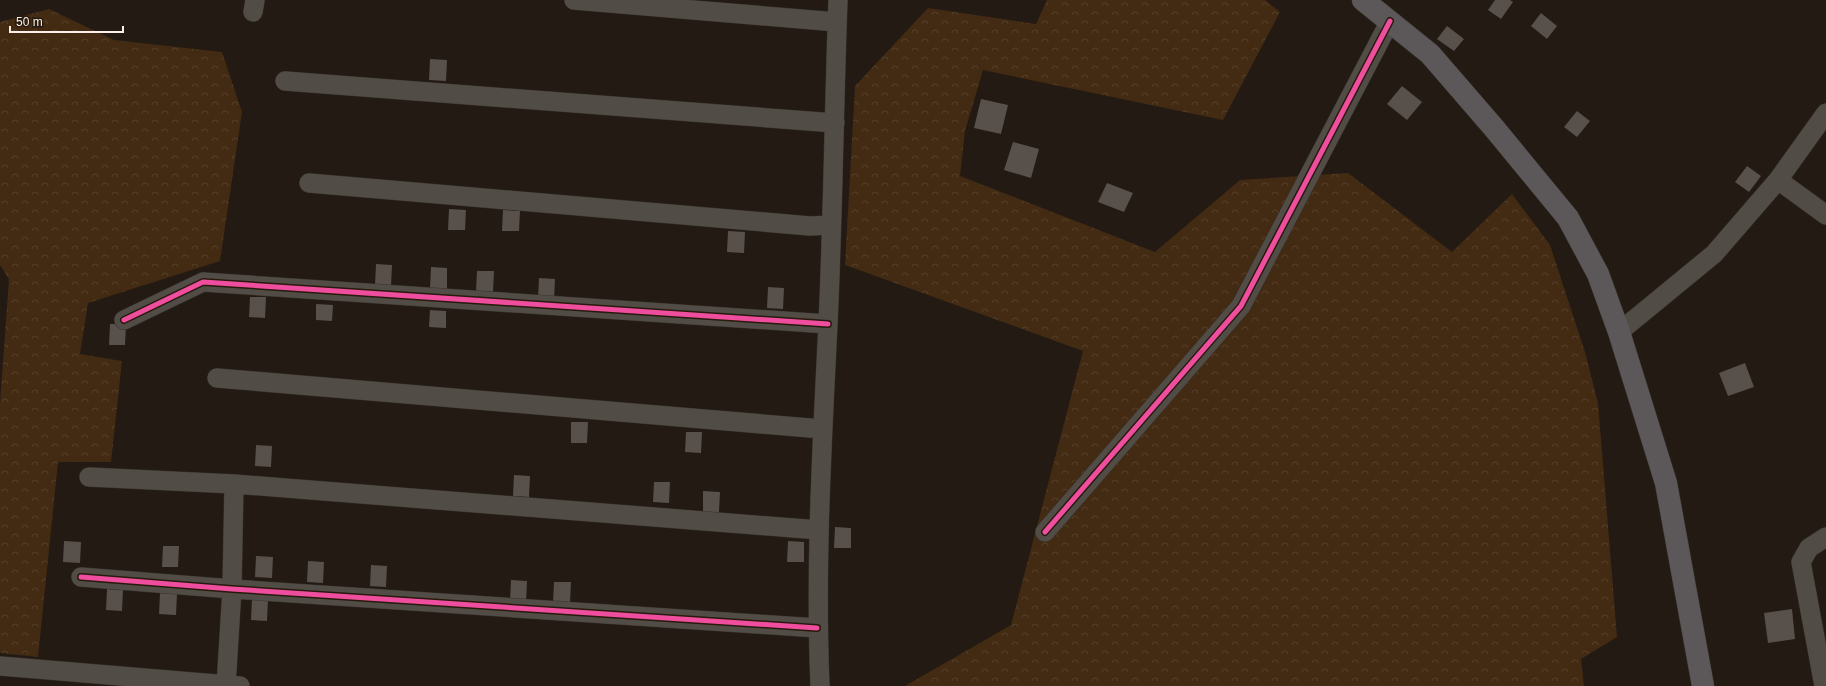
<svg xmlns="http://www.w3.org/2000/svg" width="1826" height="686" font-family="Helvetica,sans-serif">
  <defs>
    <pattern id="forest-crowns" width="20" height="18" patternUnits="userSpaceOnUse"><rect width="20" height="18" fill="#432a12"/><path d="M2 6a3 3 0 1 1 6 0M12 15a3 3 0 1 1 6 0" fill="none" stroke="#563f29"/></pattern>
  </defs>
  <rect width="100%" height="100%" fill="#221a13"/>
  <path fill="url(#forest-crowns)" d="M1047 0H1265L1280 12 1223 120 983 70 965 131 960 176 1155 252 1240 180 1348 173 1452 252 1512 194 1550 245 1585 352 1598 403 1617 637 1581 659 1584 686H905L1011 625 1083 351 845 265 855 86 928 8 1036 24Z
    M49 9 114 40 222 52 242 112 220 261 88 303 80 354 122 361 111 462H58L38 657 0 653V403L9 279 0 265V22Z"/>
  <path fill="#58514b" d="M1495 0H1510L1513 2 1501 19 1488 10Z
    M1541 13 1557 26 1547 39 1531 26Z
    M1447 26 1464 39 1454 51 1437 39Z
    M430 59 447 60 446 81 429 80Z
    M1402 86 1422 102 1407 120 1387 104Z
    M981 99 1008 105 1001 134 974 128Z
    M1577 111 1590 121 1577 137 1564 127Z
    M1013 142 1039 149 1031 178 1004 170Z
    M1747 166 1761 176 1749 192 1735 182Z
    M1107 183 1133 193 1124 212 1098 202Z
    M449 209 466 210 465 230H448Z
    M503 210 520 211 519 231H502Z
    M728 231 745 232 744 253 727 252Z
    M376 264 392 265 391 286 375 285Z
    M431 267 447 268V289L430 288Z
    M477 271H494L493 292 476 291Z
    M539 278 555 279 554 300 538 299Z
    M768 287 784 288 783 309 767 308Z
    M250 297H266L265 318 249 317Z
    M316 304 333 305 332 321 316 320Z
    M430 310 446 311V328L429 327Z
    M110 324H126L125 345H109Z
    M1745 363 1754 387 1728 396 1719 373Z
    M571 422H588L587 443H571Z
    M686 432H702L701 453 685 452Z
    M256 445 272 446 271 467 255 466Z
    M514 475 530 476 529 497 513 496Z
    M654 482H670L669 503 653 502Z
    M703 491 720 492 719 512H703Z
    M835 527 851 528V548H834Z
    M64 541 81 542 80 563 63 562Z
    M788 541 804 542V562H787Z
    M163 546H179L178 567H162Z
    M256 556 273 557 272 578 255 577Z
    M308 561 324 562 323 583 307 582Z
    M371 565 387 566 386 587 370 586Z
    M511 580 527 581 526 602 510 601Z
    M554 582H571L570 603 553 602Z
    M107 589 123 590 122 611 106 610Z
    M160 593 177 594 176 615 159 614Z
    M252 599 268 600 267 621 251 620Z
    M1792 609 1795 639 1768 643 1764 613Z"/>
  <g fill="none" stroke-linecap="round" stroke-linejoin="round">
    <defs>
      <path id="minor" d="M574 0 837 22
        M253 12 255 0
        M285 81 835 123
        M1778 180 1826 215
        M309 183 810 226 831 225
        M124 320 203 282 828 324
        M1619 332 1714 254 1778 180 1826 113
        M217 378 822 429
        M89 477 234 484 819 530
        M1045 532 1241 306 1390 21
        M81 577 232 589 817 628
        M0 666 240 686
        M226 686 232 589 234 484
        M820 686C815 565 822 445 828 324 833 216 834 108 838 0
        M1824 686 1801 562 1809 548 1826 537"/>
      <path id="major" d="M1363 0 1430 54 1494 128 1568 218 1598 274 1619 332 1666 483 1703 686"/>
    </defs>
    <use href="#minor" stroke="#3a342e" stroke-width="20"/>
    <use href="#major" stroke="#3a342e" stroke-width="23"/>
    <use href="#minor" stroke="#514c46" stroke-width="19"/>
    <use href="#major" stroke="#5c585a" stroke-width="22"/>
    <defs>
      <path id="cycleway" d="M124 320 203 282 828 324
        M1045 532 1241 306 1390 21
        M81 577 232 589 817 628"/>
    </defs>
    <use href="#cycleway" stroke="#281a0d" stroke-width="8"/>
    <use href="#cycleway" stroke="#ef4d9e" stroke-width="5"/>
  </g>
  <path d="M10 26v6h113v-6" fill="none" stroke="#faf0e8" stroke-width="2"/>
  <text x="16" y="26" font-size="12" fill="#faf0e8" stroke="#281a0d" stroke-width="3" paint-order="stroke">50 m</text>
</svg>
